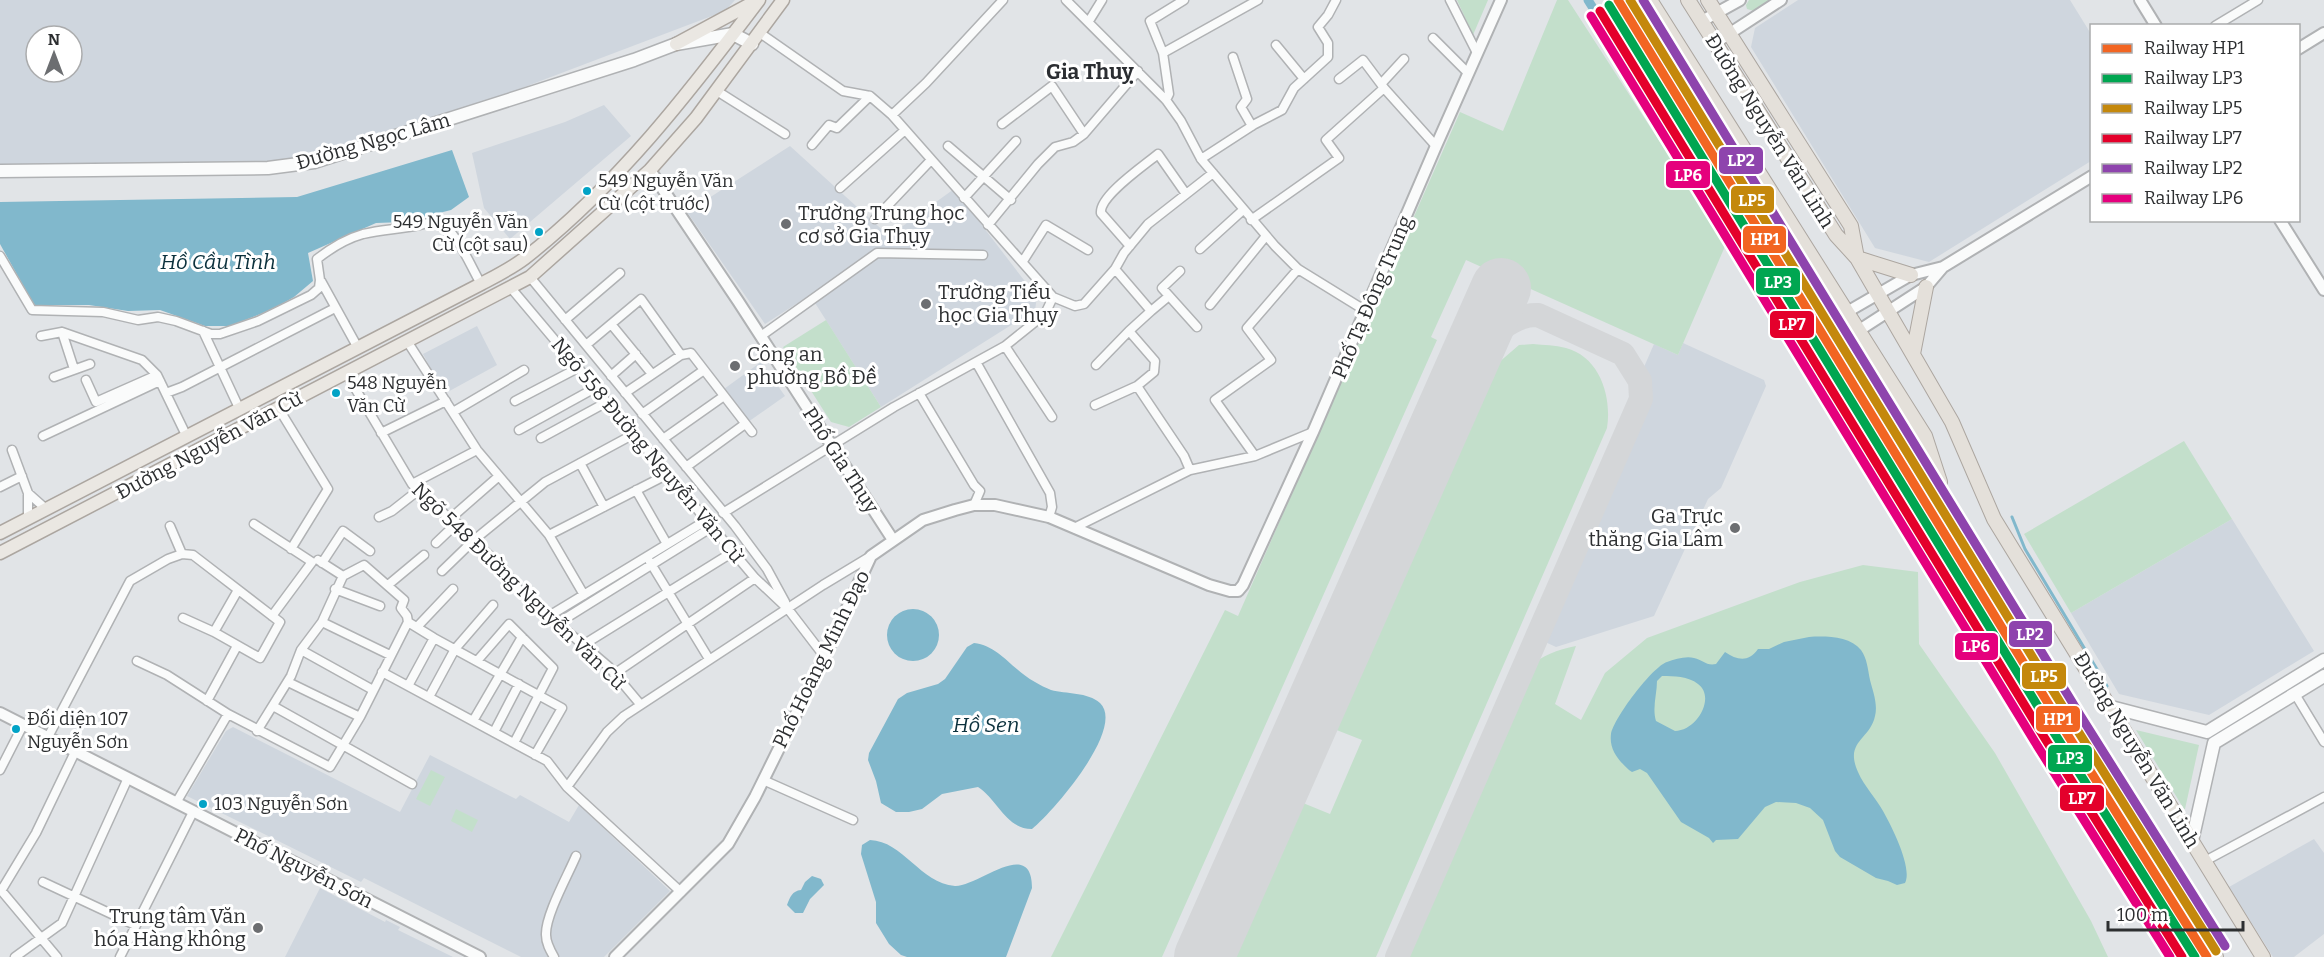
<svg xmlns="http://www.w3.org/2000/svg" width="2324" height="957" font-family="Bitter,serif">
  <rect width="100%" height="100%" fill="#e1e4e7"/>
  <path fill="#cfd6de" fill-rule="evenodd" d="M0 0H735L725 11 311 168 0 169ZM36 36H72V72H36Z
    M1798 0H2070L2091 34V161L1929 262 1875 248 1751 47 1755 28Z
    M604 105 631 136 510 239 484 208 472 153 565 122Z
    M790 146 889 236 954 189 1037 297 1035 310 881 407 810 295 765 324 687 212Z
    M477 326 497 365 444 394 423 354Z
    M1683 343 1764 380 1766 386 1721 488 1708 499 1654 616 1556 647 1528 634 1654 344 1678 355Z
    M761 362 785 396 748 422 724 389Z
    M2232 519 2314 651 2209 715 2119 694 2071 613Z
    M233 727 400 812 430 755 516 799 520 795 569 822 579 805 670 891 604 957H521L364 878 361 882 187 796 226 731Z
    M2314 839 2324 853V934L2294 957H2273L2229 887Z
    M320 888 385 922 386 920 400 927 398 930 453 957H285Z"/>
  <path fill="#c3dfcb" d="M1457 0H1488L1473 35Z
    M1557 0H1568L1726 244 1678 355 1466 260 1431 337 1437 340 1162 957H1051L1225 610 1238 616 1460 112 1503 131Z
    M1749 0H1772L1754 11 1747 9 1746 5Z
    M826 320 881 407 849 427 831 422 783 347Z
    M1533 344C1544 345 1555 345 1566 348 1600 357 1612 397 1607 428L1376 957H1234L1237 946 1303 803 1330 814 1362 740 1334 729 1497 364 1519 345Z
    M2184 441 2232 519 2071 613 2024 534Z
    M1863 565 1918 572 1919 644 1995 753 2091 921 2108 957H1402L1528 668C1542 655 1557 650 1576 646L1555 704 1581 720 1605 673 1647 638 1800 582Z
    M2324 665V671L2224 731 2222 729Z
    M2136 730 2199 745 2185 809H2184Z
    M431 770 445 777 430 806 416 799Z
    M456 809 478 820 472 832 451 821Z"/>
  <path fill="#81b8cc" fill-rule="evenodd" d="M452 150 469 197 451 210 403 222 376 223 308 253 313 281 294 297 273 309 230 326H205L160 310 128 311 89 305H34L0 244V202L297 197Z
    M887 635a26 26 0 1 1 52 0a26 26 0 1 1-52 0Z
    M1809 637C1825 636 1850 636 1861 650 1867 658 1868 670 1870 680 1873 692 1878 704 1875 716 1870 740 1844 741 1858 772 1864 786 1876 798 1883 811 1891 825 1913 868 1905 883L1897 885 1888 881 1876 878 1840 857 1835 851 1823 820 1810 808 1796 803 1776 802 1765 807 1738 839 1716 840 1713 843 1709 838 1681 822 1647 773 1640 769 1632 772 1629 770C1618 760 1609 749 1611 734 1614 718 1652 667 1667 662 1675 659 1686 656 1694 658 1703 660 1706 666 1716 664L1725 652C1737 660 1748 663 1758 649H1769L1784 642ZM1662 676C1674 676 1688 676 1698 684 1716 697 1697 731 1675 731L1656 721C1652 708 1657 694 1657 681Z
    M974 643C1000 646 1012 670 1035 682 1040 685 1046 688 1051 690 1066 694 1088 692 1100 703 1126 728 1053 812 1032 829 1006 829 998 800 978 787L942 794 922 809 909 812H896L881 803 876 781 868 760 869 753 898 699 907 693 938 684 945 679 967 647Z
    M870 840C903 841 920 883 955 886 978 887 1032 836 1032 888L1006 957H907L901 955 889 944 876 923V902L861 854 862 845Z
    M812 876 821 879 824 885 810 899 803 913H795L787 905C790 897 792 891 801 890L805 882Z"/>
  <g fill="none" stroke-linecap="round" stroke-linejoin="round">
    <path stroke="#81b8cc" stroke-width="3" d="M2012 517 2025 549 2107 686"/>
    <path stroke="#81b8cc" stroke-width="9" d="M1588 0 1908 508 1951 587 2060 756 2183 957"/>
    <path stroke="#d4d6d8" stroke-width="24" d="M1397 957 1641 399 1640 381 1623 354 1538 315C1507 314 1486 344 1467 365"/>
    <path stroke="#d4d6d8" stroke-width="60" d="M1204 957 1501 288"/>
    <defs>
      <path id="minor" d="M1066 0 1166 100 1181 121 1201 159 1275 246 1298 269 1366 311
        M1450 0 1477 53
        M1089 21 1102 0
        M2215 26 2258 0
        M760 33 843 91 870 96 892 115 1053 297 1075 306 1084 304 1115 269 1124 253 1148 224 1213 173
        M1433 38 1468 73
        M1276 45 1304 79
        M1163 53 1150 21 1184 0
        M1233 57 1247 99 1241 107 1252 126
        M1339 79 1363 60 1384 88 1436 146
        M1381 84 1404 59
        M717 91 785 134
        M1166 100 1169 94 1163 53 1258 0
        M892 115 926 83 1003 0
        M1002 124 1052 86 1084 134
        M812 145 829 125 837 128 870 96
        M948 146 1011 200
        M1201 159 1255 124 1282 110 1294 88 1328 57V43L1318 27 1328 15 1336 0
        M840 188 905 130
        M964 198 1016 141
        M875 219 931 160
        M1251 220 1339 158 1326 140 1384 88
        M988 225 1038 164 1055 147 1073 142 1084 134 1138 71
        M1130 246 1101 213C1099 196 1145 165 1158 154L1186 194
        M1200 249 1243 210
        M0 256 32 310 103 312 138 320 158 317 176 321 211 334H220L258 321 311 295 319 288 320 280 317 259C331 248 345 239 363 234 387 228 414 229 438 220 458 234 469 263 481 284
        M1023 261 1046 225 1088 250
        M1115 269 1151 311 1129 331 1155 361 1154 372 1137 386 1184 456 1190 470
        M1180 271 1162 288 1197 327
        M530 277 735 526 767 569 785 602
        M321 281 358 348
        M511 288 755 578 788 609 824 656
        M1210 305 1266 236
        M1151 311 1169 296
        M565 320 620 273
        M611 324 652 374
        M203 331 240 410
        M62 332 74 369
        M41 336 62 332 142 360 157 375 187 437
        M761 336 877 253 983 255
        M407 341 477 450 549 535 584 595
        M586 345 641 299 681 355 691 353 752 432
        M1005 346 1052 417
        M976 362 1050 493 1052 507 1049 517
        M1096 365 1129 331
        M346 373 412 484 501 566 519 590 609 667 640 704
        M611 376 636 354
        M54 377 90 364
        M86 380 96 402 157 375
        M166 393 182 387 335 308
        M625 393 681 355
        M919 393 974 485 980 491 974 505
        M515 401 578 368
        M1095 405 1137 386
        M279 409 328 489 291 549
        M453 412 524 370
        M642 414 704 370
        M519 430 595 388
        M381 433 446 401
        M43 436 160 381
        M541 438 607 402
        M663 439 724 396
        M12 450 28 493V518
        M1255 456 1215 400 1271 360 1247 328 1298 269
        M580 463 604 507
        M686 467 745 424
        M412 484 477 450
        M0 487 22 476
        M636 490 667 544
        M28 493 46 509
        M723 513 894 407 1005 346 1045 314 1053 297
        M379 517 392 511 420 489
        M451 518 499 476
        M254 524 312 562
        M170 526 182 554
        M1074 528 1190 470 1255 456 1313 432
        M549 535 668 474
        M436 543 457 523
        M318 560 343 576
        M650 562 709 659
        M322 563 343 531 370 551
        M442 571 474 540 545 482 634 434
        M388 585 424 555
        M335 589 380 606
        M272 616 312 562
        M549 616 707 520
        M322 622 390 655
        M558 623 712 527
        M417 627 453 589
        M214 632 238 590
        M583 645 733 552
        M301 650 373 690
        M137 661 167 675 228 714
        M477 661 509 624 553 668 514 743
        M382 672 547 761 567 787 681 892
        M614 674 755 578
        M288 682 360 717
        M408 686 434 638
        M2295 694 2324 742
        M429 697 455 649 493 605
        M207 701 237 646
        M273 706 412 784
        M473 721 522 637
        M257 731 291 676 301 650 322 622 343 576 364 565 404 600 401 608 407 616 408 622 434 638 562 708 535 755
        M494 732 519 684
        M48 737 130 581 168 559 182 554 193 555 280 622 260 658 214 632 183 618
        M0 770 23 725
        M763 780 853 820
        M567 787 607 732 624 716 823 585 871 556
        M176 803 228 714 330 767 360 717 408 622
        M2205 861 2324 797
        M43 882 135 925
        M0 889 57 957
        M1 891 36 833 75 752
        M15 957 62 923 128 778
        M120 957 193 812
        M554 957C550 950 546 943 546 935 545 916 568 875 576 856"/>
      <path id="tertiary" d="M2140 0 2156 26
        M1702 21 1740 0
        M1715 43 1781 0
        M2298 49 2324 33
        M650 170 738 301 893 540
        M2280 220 2324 290
        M1847 312 1911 275 1943 267
        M1858 331 1926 287 1943 267 2092 176
        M0 713 480 957
        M615 957 728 844 755 797 830 645 871 556 923 520 955 510 974 505H995L1049 517 1209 585 1230 591H1238L1243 585 1313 432 1436 146 1501 0"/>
      <path id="secondary" d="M0 171 268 168 314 162 634 60 676 44 733 34 752 44
        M2111 707 2207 732 2324 660
        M2192 841 2214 743 2324 676"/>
      <path id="primary" d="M676 44 754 2
        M0 533 481 284C496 276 512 268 525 258 617 186 689 93 759 0
        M0 553 530 277 650 170 696 118 783 0"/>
      <path id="trunk" d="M1632 0 1912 444 1981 571 2216 957
        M1650 0 1925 436 1940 482
        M1688 0 1836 235 1857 258 1911 275
        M1708 0 1851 226 1857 258 1952 422 1994 519 2263 957
        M1913 354 1926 287"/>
    </defs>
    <use href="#minor" stroke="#b0b2b4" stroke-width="11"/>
    <use href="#tertiary" stroke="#b0b2b4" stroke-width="14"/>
    <use href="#secondary" stroke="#b0b2b4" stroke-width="15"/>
    <use href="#primary" stroke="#aca6a0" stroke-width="15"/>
    <use href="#trunk" stroke="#aca6a0" stroke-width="16"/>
    <use href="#minor" stroke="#fafbfb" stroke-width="8"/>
    <use href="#tertiary" stroke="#fafbfb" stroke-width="10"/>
    <use href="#secondary" stroke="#fafbfb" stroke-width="12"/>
    <use href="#primary" stroke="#eae7e2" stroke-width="12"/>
    <use href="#trunk" stroke="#e4e0da" stroke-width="14"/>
    <defs>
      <path id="rail-1" d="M1618 0 2062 726 2207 957"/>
      <path id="rail-2" d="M1609 5 2053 731 2195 957"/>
      <path id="rail-3" d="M1630 0 2071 720 2216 951"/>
      <path id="rail-4" d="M1600 11 2044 737 2182 957"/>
      <path id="rail-5" d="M1643 0 2080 715 2225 946"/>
      <path id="rail-6" d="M1591 16 2035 742 2170 957"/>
    </defs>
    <use href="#rail-1" stroke="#fff" stroke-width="14"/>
    <use href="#rail-2" stroke="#fff" stroke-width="14"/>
    <use href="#rail-3" stroke="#fff" stroke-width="14"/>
    <use href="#rail-4" stroke="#fff" stroke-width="14"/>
    <use href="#rail-5" stroke="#fff" stroke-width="14"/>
    <use href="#rail-6" stroke="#fff" stroke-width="14"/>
    <use href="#rail-1" stroke="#f26522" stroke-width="9"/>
    <use href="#rail-2" stroke="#00a651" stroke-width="9"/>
    <use href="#rail-3" stroke="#c4880c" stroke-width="9"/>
    <use href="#rail-4" stroke="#e4002b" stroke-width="9"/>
    <use href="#rail-5" stroke="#8e44ad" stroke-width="9"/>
    <use href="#rail-6" stroke="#e5007d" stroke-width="9"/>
  </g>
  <g fill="#02a3c6" stroke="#fff" stroke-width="2">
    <circle cx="587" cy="191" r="5"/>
    <circle cx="539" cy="232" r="5"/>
    <circle cx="336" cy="393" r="5"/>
    <circle cx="16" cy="729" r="5"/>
    <circle cx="203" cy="804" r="5"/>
  </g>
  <g fill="#6c6e71" stroke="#fff" stroke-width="2">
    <circle cx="786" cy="224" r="6"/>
    <circle cx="926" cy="304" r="6"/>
    <circle cx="735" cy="366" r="6"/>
    <circle cx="1735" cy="528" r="6"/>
    <circle cx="258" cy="928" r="6"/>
  </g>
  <g text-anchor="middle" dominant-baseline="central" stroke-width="6" stroke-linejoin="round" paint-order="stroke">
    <g font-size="18" fill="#2d2f31" stroke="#fff" text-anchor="start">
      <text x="598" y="181">549 Nguyễn Văn<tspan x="598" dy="23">Cừ (cột trước)</tspan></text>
      <text x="528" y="222" text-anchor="end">549 Nguyễn Văn<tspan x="528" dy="23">Cừ (cột sau)</tspan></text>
      <text x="347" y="383">548 Nguyễn<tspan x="347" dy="23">Văn Cừ</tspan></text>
      <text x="27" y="719">Đối diện 107<tspan x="27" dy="23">Nguyễn Sơn</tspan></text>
      <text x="214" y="804">103 Nguyễn Sơn</text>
    </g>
    <g font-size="20" fill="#2d2f31" stroke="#fff">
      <text transform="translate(1770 131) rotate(58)">Đường Nguyễn Văn Linh</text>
      <text transform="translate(373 141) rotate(-16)">Đường Ngọc Lâm</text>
      <text transform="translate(1372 297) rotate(-67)">Phố Tạ Đông Trung</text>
      <text transform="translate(209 445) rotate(-28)">Đường Nguyễn Văn Cừ</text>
      <text transform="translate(648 450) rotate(50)">Ngõ 558 Đường Nguyễn Văn Cừ</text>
      <text transform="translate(841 460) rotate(57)">Phố Gia Thụy</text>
      <text transform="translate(519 586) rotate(44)">Ngõ 548 Đường Nguyễn Văn Cừ</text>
      <text transform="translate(821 659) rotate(-64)">Phố Hoàng Minh Đạo</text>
      <text transform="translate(2137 750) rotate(59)">Đường Nguyễn Văn Linh</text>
      <text transform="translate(304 868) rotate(27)">Phố Nguyễn Sơn</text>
    </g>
    <g font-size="20" fill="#2d2f31" stroke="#fff" text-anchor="start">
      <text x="798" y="213">Trường Trung học<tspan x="798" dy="23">cơ sở Gia Thụy</tspan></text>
      <text x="938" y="292">Trường Tiểu<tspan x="938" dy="23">học Gia Thụy</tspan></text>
      <text x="747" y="354">Công an<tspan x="747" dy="23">phường Bồ Đề</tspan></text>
      <text x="1723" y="516" text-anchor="end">Ga Trực<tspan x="1723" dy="23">thăng Gia Lâm</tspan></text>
      <text x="246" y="916" text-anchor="end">Trung tâm Văn<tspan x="246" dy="23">hóa Hàng không</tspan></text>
    </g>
    <g font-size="21" font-weight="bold" fill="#2b2e32" stroke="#fff">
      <text x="1090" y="72">Gia Thuỵ</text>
    </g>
    <g font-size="21" font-style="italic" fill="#0c313d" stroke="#fff">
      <text x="218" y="262">Hồ Cầu Tình</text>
      <text x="986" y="725">Hồ Sen</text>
    </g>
  </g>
  <g stroke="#fff" stroke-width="2">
    <rect x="1718" y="146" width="46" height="29" rx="6" fill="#8e44ad"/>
    <rect x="1665" y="160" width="46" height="29" rx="6" fill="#e5007d"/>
    <rect x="1730" y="185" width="45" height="29" rx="6" fill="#c4880c"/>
    <rect x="1742" y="225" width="45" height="29" rx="6" fill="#f26522"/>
    <rect x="1755" y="267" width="46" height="29" rx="6" fill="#00a651"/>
    <rect x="1769" y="310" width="46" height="29" rx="6" fill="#e4002b"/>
    <rect x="2008" y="620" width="45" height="28" rx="6" fill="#8e44ad"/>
    <rect x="1954" y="632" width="45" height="29" rx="6" fill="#e5007d"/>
    <rect x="2021" y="662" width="46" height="28" rx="6" fill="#c4880c"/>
    <rect x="2035" y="705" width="46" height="28" rx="6" fill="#f26522"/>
    <rect x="2047" y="744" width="46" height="29" rx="6" fill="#00a651"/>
    <rect x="2059" y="784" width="46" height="28" rx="6" fill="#e4002b"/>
  </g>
  <g font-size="16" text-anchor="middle" font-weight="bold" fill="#fff">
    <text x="1741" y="166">LP2</text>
    <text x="1688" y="181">LP6</text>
    <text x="1752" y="206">LP5</text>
    <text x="1765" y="245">HP1</text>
    <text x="1778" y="288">LP3</text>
    <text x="1792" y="330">LP7</text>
    <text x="2030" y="640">LP2</text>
    <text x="1976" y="652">LP6</text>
    <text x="2044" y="682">LP5</text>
    <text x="2058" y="725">HP1</text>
    <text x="2070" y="764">LP3</text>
    <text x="2082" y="804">LP7</text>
  </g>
  <rect x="2090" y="24" width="210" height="198" fill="#ffffff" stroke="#abacad" stroke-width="1.5"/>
  <rect x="2102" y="44" width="30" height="9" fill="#f26522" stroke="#abacad" stroke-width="1.5"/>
  <text x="2144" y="54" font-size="18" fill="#2d2f31">Railway HP1</text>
  <rect x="2102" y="74" width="30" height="9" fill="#00a651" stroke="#abacad" stroke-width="1.5"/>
  <text x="2144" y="84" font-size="18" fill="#2d2f31">Railway LP3</text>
  <rect x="2102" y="104" width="30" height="9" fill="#c4880c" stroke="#abacad" stroke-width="1.5"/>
  <text x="2144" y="114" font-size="18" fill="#2d2f31">Railway LP5</text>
  <rect x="2102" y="134" width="30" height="9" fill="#e4002b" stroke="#abacad" stroke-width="1.5"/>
  <text x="2144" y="144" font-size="18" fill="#2d2f31">Railway LP7</text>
  <rect x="2102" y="164" width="30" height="9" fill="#8e44ad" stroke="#abacad" stroke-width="1.5"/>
  <text x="2144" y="174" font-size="18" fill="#2d2f31">Railway LP2</text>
  <rect x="2102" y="194" width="30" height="9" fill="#e5007d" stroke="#abacad" stroke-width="1.5"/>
  <text x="2144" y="204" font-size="18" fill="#2d2f31">Railway LP6</text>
  <g transform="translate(54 54)"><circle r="28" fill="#ffffff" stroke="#abacad" stroke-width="1.5"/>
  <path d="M0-4.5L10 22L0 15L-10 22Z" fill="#6c6e71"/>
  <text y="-9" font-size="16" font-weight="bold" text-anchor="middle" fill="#2d2f31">N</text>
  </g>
  <path d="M2108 921v9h135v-9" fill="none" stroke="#2d2f31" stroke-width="3"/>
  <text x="2117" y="921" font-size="18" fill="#2d2f31" stroke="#ffffff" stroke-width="4.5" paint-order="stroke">100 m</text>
</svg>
